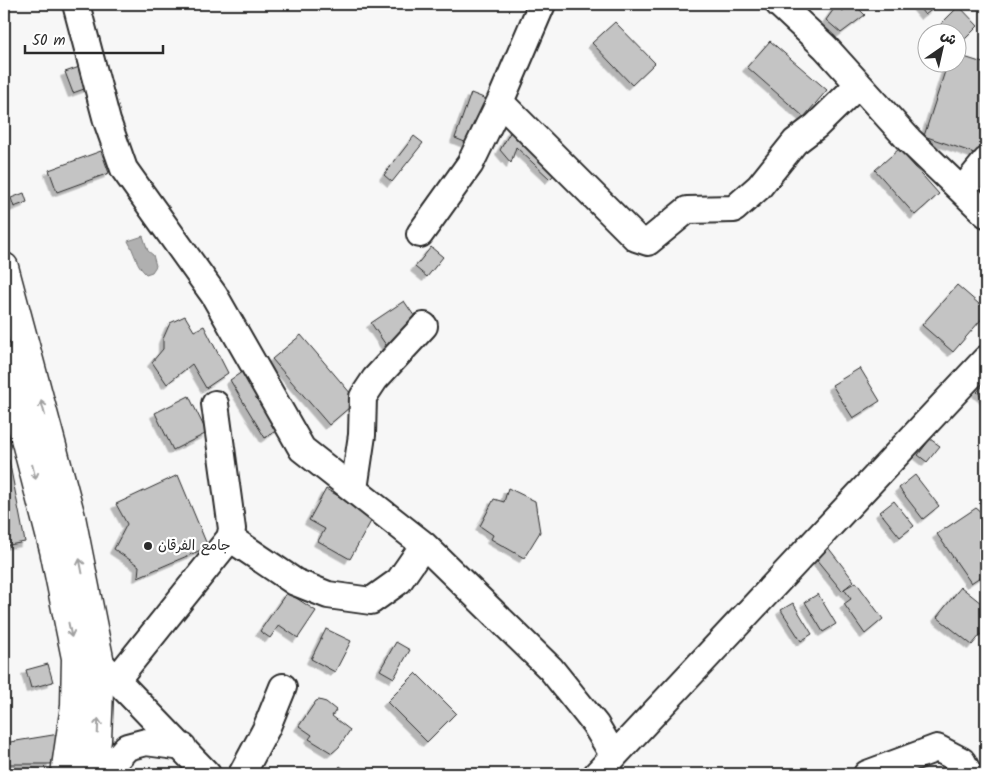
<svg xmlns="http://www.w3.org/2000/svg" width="990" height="778" font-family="Kalam,'Playpen Sans Arabic',sans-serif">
  <defs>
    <filter id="shadow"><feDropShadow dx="-4.5" dy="4.5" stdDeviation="0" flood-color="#0004"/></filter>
  </defs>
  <rect width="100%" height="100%" fill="#f7f7f7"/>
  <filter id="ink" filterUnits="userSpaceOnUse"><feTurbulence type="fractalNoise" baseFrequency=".02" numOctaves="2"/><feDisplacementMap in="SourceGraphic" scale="10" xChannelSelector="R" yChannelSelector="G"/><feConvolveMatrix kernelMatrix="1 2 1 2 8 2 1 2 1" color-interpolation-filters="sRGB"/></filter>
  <g filter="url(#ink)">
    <path fill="#b0b0b0" stroke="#7b7b7b" d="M143 236 148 251 153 255 156 266 152 272 146 274C136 265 135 253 128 241Z"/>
    <path fill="#c4c4c4" stroke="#2b2b2b" filter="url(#shadow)" d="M848 4H854L865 15 841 33 826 20 836 6 843 11Z
      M916 4H939L925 15Z
      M959 6 978 26 960 44 958 41V32H949L941 24Z
      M615 22 655 63 632 85 592 43Z
      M770 41 827 90 804 117 747 67Z
      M958 55 986 64V157L924 136 948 62H958Z
      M88 64 95 85 73 93 65 72Z
      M471 93 489 100 472 145 455 138Z
      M515 124 559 169 550 179 516 147 511 163 500 150Z
      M414 136 423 143 392 182 384 175Z
      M899 149 939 194 915 215 875 170Z
      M101 151 109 173 57 192 49 170Z
      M24 193 27 202 14 207 11 198Z
      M431 247 443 257 427 277 415 267Z
      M957 285 986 310V314L953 352 922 325Z
      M404 301 421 326 388 348 371 323Z
      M185 316 194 331 204 326 228 373 206 388 192 364 167 384 152 362 163 349V339L170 323Z
      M301 335 357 401 329 425 272 359Z
      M860 368 880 401 853 418 832 385Z
      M245 370 280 428 265 438 230 380Z
      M986 382V400L977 392Z
      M189 396 207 433 173 450 155 413Z
      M930 439 940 446 927 462 918 455Z
      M9 460 25 542 4 546V461Z
      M178 475 208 547 138 577 139 566 114 549 127 524 116 504Z
      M915 475 939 506 923 519 899 488Z
      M508 488 535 501 540 532 524 558 491 539 493 535 480 526 494 499 504 502Z
      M326 489 374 516 350 559 318 541 325 529 309 520Z
      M894 501 914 526 900 537 880 512Z
      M976 508 986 516V573L971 583 937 534Z
      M827 546 854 581 842 591 816 559Z
      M856 582 883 619 865 634 844 604 851 599 844 589Z
      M961 587 986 607V628L972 645 937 617Z
      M287 592 316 611 298 638 279 625 270 638 260 631Z
      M818 594 836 624 823 632 805 602Z
      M793 603 812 634 801 641 781 610Z
      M326 629 351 641 335 672 311 659Z
      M396 642 410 650 394 678 380 670Z
      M48 664 53 682 31 688 26 670Z
      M416 673 456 713 427 742 387 702Z
      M319 700 326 702 336 710 332 716 350 730 339 747 332 753 309 739 312 735 299 726 316 701Z
      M59 734 51 764H5L4 743Z
      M340 766 351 774H334Z"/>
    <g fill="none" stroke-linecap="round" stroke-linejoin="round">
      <defs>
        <path id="minor" d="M76 4 107 121 124 169 214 295 302 449 424 545 551 669 595 724 614 756
          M779 4 825 47 909 140 986 214
          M500 102 636 238 648 242 687 210 734 209 759 187 795 142 816 126 858 85
          M962 190 986 161
          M420 234 470 164 500 102 542 4
          M354 489 362 435 363 397 375 379 424 326
          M230 538 295 582 328 595 371 601 399 581 424 545
          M104 667 207 774
          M117 679 230 538 232 529 215 404
          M103 774 127 747 146 742 183 747
          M242 774 266 729 283 687
          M597 774 986 359
          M867 774 937 748 962 761 969 774"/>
        <path id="major" d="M4 267 71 517 100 663 97 740 91 774
          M4 357 54 550 76 658 75 706 65 774"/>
      </defs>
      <use href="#minor" stroke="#2b2b2b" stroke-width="30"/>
      <use href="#major" stroke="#2b2b2b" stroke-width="31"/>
      <use href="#minor" stroke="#fff" stroke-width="26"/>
      <use href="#major" stroke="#fff" stroke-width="28"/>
    </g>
    <defs><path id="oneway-shaft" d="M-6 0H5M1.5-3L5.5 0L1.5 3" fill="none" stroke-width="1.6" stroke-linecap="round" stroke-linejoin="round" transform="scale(1.25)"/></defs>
    <g stroke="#a0a0a0">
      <use href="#oneway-shaft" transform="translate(43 408) rotate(-105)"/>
      <use href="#oneway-shaft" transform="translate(34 472) rotate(76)"/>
      <use href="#oneway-shaft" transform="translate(81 566) rotate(-101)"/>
      <use href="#oneway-shaft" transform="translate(70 630) rotate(78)"/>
      <use href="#oneway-shaft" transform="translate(98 726) rotate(-88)"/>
    </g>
  </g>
  <circle fill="#2b2b2b" stroke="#fff" stroke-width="2" cx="148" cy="546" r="5"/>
  <g text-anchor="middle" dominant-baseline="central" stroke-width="4.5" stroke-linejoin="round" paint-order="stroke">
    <g font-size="14" fill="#2b2b2b" stroke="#fff" text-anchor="start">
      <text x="158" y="546">جامع الفرقان</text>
    </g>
  </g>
  <rect width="990" height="778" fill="none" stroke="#fff" stroke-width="20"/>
  <rect x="10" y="10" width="970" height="758" fill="none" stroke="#2b2b2b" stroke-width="2" filter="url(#ink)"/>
  <g transform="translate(942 48) rotate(34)"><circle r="24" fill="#ffffff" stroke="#aaaaaa"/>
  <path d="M0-4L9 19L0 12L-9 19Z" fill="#2b2b2b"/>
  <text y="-8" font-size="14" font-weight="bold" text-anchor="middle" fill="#2b2b2b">ش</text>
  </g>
  <path d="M25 45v8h138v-8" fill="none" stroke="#2b2b2b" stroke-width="2.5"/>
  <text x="32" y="45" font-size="15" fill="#2b2b2b" stroke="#ffffff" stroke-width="4" paint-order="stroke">50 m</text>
</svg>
